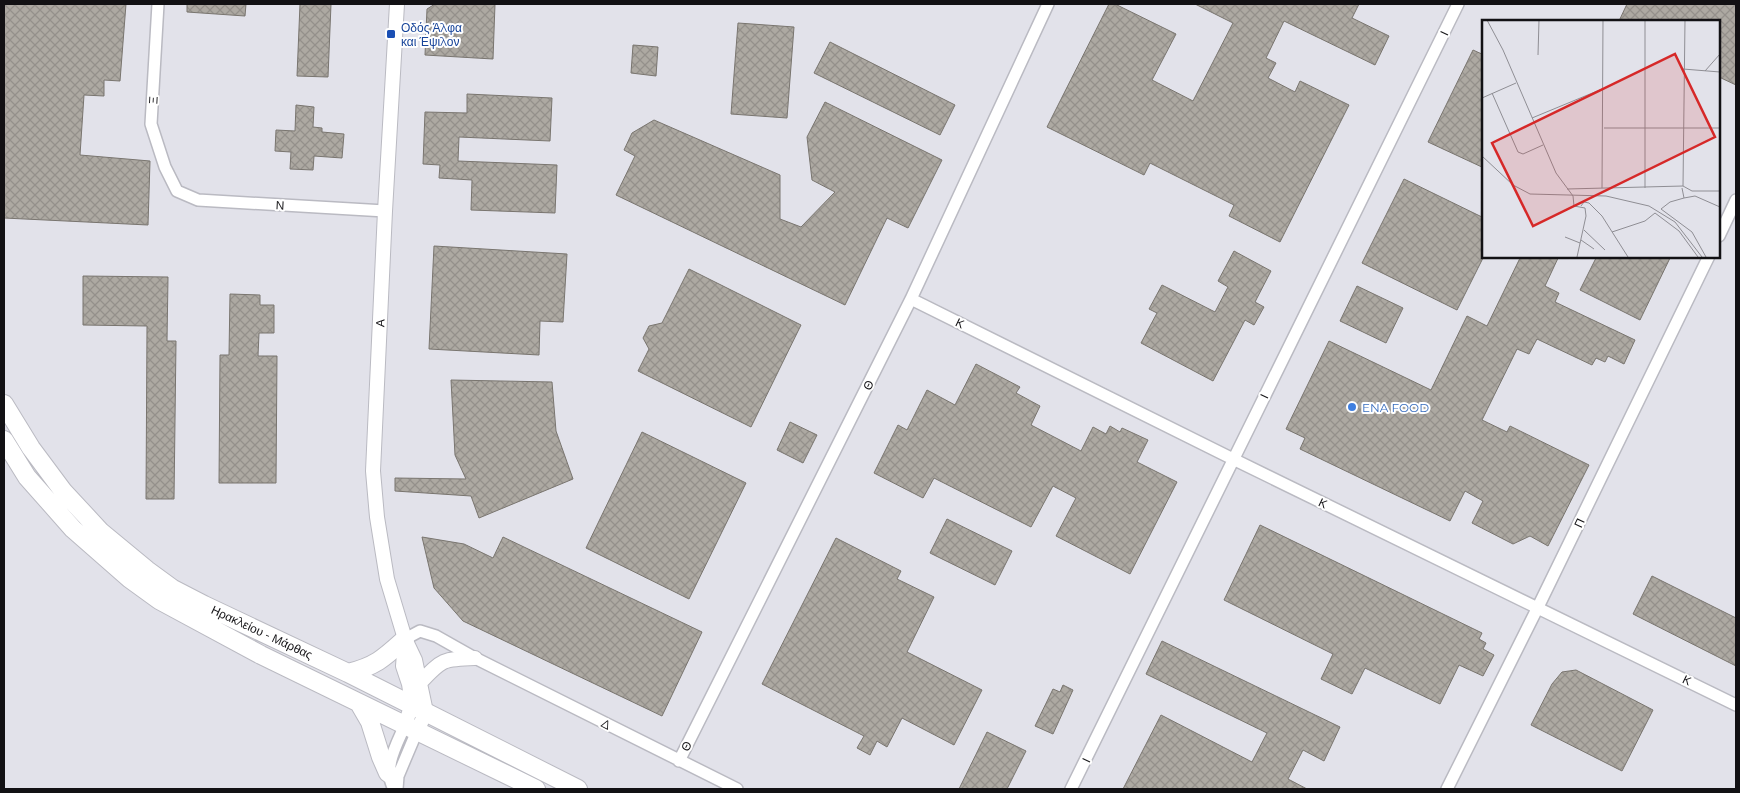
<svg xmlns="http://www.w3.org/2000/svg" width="1740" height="793" font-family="Montserrat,sans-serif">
  <defs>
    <pattern id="building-cross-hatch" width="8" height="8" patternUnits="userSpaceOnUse" patternTransform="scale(1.25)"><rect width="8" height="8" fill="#ada9a2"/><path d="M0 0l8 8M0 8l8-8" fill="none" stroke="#94908b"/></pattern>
  </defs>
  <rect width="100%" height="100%" fill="#e2e2ea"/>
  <path fill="url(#building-cross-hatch)" stroke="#79756f" d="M4 4H126L120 81 104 80V96L84 95 80 155 150 161 148 225 4 218Z
    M187 4H246L245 16 187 12Z
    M300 4H331L328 77 297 76Z
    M435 4H495L493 59 425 55 427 9Z
    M1109 4H1115L1176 34 1152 80 1193 101 1233 23 1195 4H1359L1352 18 1389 36 1375 65 1284 21 1266 58 1276 63 1268 78 1295 92 1300 81 1349 105 1280 242 1229 216 1234 205 1150 163 1144 175 1047 127Z
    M1627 4H1736V85L1719 77V21H1619Z
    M738 23 794 27 787 118 731 114Z
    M830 42 955 105 940 135 814 73Z
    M633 45 658 47 656 76 631 73Z
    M1473 50 1484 55V168L1428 142Z
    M467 94 552 98 550 141 459 137 458 161 557 165 555 213 471 210 472 180 439 178 440 165 423 164 425 112 467 113Z
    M825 102 942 160 908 228 887 218 845 305 616 195 635 156 624 150 632 133 654 120 780 175V219L801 227 835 192 812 180 807 137Z
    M296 105 314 107 313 127 322 128V132L344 134 342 158 314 156 313 170 290 169 291 152 275 151 276 130 295 131Z
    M1404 179 1484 218V256L1457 310 1362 263Z
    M434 246 567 254 563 322 540 321 539 355 429 349Z
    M1234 251 1271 271 1255 302 1264 307 1254 325 1245 320 1213 381 1141 343 1157 313 1149 309 1162 285 1215 312 1228 287 1218 281Z
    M1521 256H1559L1545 286 1559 293 1555 302 1635 340 1624 364 1608 356 1605 362 1596 358 1592 365 1537 339 1529 354 1517 349 1482 420 1507 432 1510 426 1589 465 1548 546 1530 536 1513 544 1472 523 1483 501 1465 491 1450 521 1300 449 1305 438 1286 429 1329 341 1431 390 1467 316 1487 326Z
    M1597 256H1671L1640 320 1580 290Z
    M689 269 801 325 751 427 638 371 649 349 643 338 649 326 662 323Z
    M83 276 168 277 167 341H176L174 499H146L147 326 83 325Z
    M1357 286 1403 308 1386 343 1340 321Z
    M230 294 260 295V305H274V333H259L258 356H277L276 483H219L220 355H229Z
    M976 364 1020 387 1016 393 1040 406 1031 425 1081 451 1093 427 1106 434 1110 426 1120 432 1122 428 1148 440 1137 462 1177 482 1130 574 1056 536 1076 498 1053 486 1031 527 934 478 923 498 874 473 898 425 907 430 927 390 955 405Z
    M451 380 552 382 556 431 573 479 479 518 471 496 395 491V478L466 479 455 455Z
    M790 422 817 435 803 463 777 450Z
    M642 432 746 483 689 599 586 548Z
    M947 519 1012 551 995 585 930 553Z
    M1260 525 1482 633 1479 639 1486 643 1483 649 1494 655 1483 676 1459 665 1440 704 1365 668 1352 694 1321 679 1333 654 1224 600Z
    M422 537 464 544 493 558 503 537 702 632 662 716 463 621 434 588Z
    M836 538 901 571 897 579 934 597 907 652 982 690 954 745 902 718 887 747 877 741 870 755 857 748 864 736 762 684Z
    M1652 576 1736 618V666L1633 614Z
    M1162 641 1340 727 1324 761 1303 750 1288 779 1307 789H1123L1161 715 1252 762 1267 733 1146 674Z
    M1576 670 1653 710 1622 771 1531 725 1552 684 1562 672Z
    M1063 685 1073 690 1053 734 1035 726 1053 689 1060 692Z
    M987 732 1026 751 1007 789H959Z"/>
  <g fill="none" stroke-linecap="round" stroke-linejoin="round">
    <defs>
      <path id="minor" d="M158 4 151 124 165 167 177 191 198 200 385 211
        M1719 236 1736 200
        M911 299 1233 459 1736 705
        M405 639 420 631 436 636 475 658 737 789
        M679 761 911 299 1048 4
        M394 789C382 768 397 744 405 725
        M397 789 398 776 417 731
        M1071 789 1458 4
        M1447 789 1538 607 1709 256"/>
      <path id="tertiary" d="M397 4 385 211 373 471 377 517 387 579 405 639 415 660 426 712 417 731
        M405 640 403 666 409 684 412 704 405 725
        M420 683C442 659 443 659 475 658"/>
      <path id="primary" d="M4 404 31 448 63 491 101 532 147 570 173 589 204 605 348 673 578 789
        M4 440 27 477 73 529 130 579 159 600 261 655 536 789
        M348 673C376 666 384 658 405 639
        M359 703 370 722 381 757 388 773"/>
    </defs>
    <use href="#minor" stroke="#babac2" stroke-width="14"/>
    <use href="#tertiary" stroke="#babac2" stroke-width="16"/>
    <use href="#primary" stroke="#babac2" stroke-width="20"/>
    <use href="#minor" stroke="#fff" stroke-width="11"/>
    <use href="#tertiary" stroke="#fff" stroke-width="14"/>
    <use href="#primary" stroke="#fff" stroke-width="18"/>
  </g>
  <rect fill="#1a4fb4" stroke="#fff" stroke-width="2" x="386" y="29" width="10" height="10" rx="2.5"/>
  <circle fill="#3f7fe0" stroke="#fff" stroke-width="2" cx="1352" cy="407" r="5"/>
  <g text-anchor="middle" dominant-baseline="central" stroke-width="4" stroke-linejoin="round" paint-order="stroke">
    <g font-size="12" fill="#164399" stroke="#fff" text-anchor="start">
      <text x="401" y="27">Οδός Άλφα<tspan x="401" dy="14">και Έψιλον</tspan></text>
    </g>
    <g font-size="12" fill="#121114" stroke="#fff">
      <text transform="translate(1444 33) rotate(-64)">Ι</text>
      <text transform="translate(153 100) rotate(-87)">Ξ</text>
      <text transform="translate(280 205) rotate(3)">Ν</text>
      <text transform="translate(380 323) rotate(-88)">Α</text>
      <text transform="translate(960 323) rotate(26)">Κ</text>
      <text transform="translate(868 385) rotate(-63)">Θ</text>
      <text transform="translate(1264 396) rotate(-64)">Ι</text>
      <text transform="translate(1323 503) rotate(26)">Κ</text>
      <text transform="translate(1579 523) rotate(-64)">Π</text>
      <text transform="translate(262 632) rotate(25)">Ηρακλείου - Μάρθας</text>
      <text transform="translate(1687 680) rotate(26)">Κ</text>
      <text transform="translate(606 724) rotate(27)">Δ</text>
      <text transform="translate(686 746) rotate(-63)">Θ</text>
      <text transform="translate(1086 760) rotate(-64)">Ι</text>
    </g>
    <g font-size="12" fill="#366cbe" stroke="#fff" text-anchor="start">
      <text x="1362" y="407">ENA FOOD</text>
    </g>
  </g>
  <g transform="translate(1482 20)">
    <rect width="238" height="238" fill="#e2e2ea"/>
    <path fill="none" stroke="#8f8e94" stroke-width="1" d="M5 0 21 30 74 153 91 176 92 186M56 35 57 0M201 49 238 52M223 51 238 34M10 73 36 132 41 134 61 125M0 78 34 63M50 98 120 69M122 108H238M0 136 31 165 48 174 124 176 167 186 193 202 220 237M201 166 203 0M120 168 121 0M163 168V0M200 168 202 178 213 176 238 187M85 169 201 166 210 171H238M202 178 188 182 179 189 210 212 224 237M92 186 103 188 104 196 95 237M99 186 102 182 107 183 120 196 146 237M102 210 123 230M130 212 163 201 173 193 197 211 216 237M83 217 98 223M99 220 112 229"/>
    <path fill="#d62828" fill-opacity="0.15" stroke="#d62828" stroke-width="2.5" d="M193 34 233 117 51 206 10 123Z"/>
    <rect width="238" height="238" fill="none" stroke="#121114" stroke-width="2.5"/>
  </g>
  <rect width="1740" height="793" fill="none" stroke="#121114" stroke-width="10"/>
</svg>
